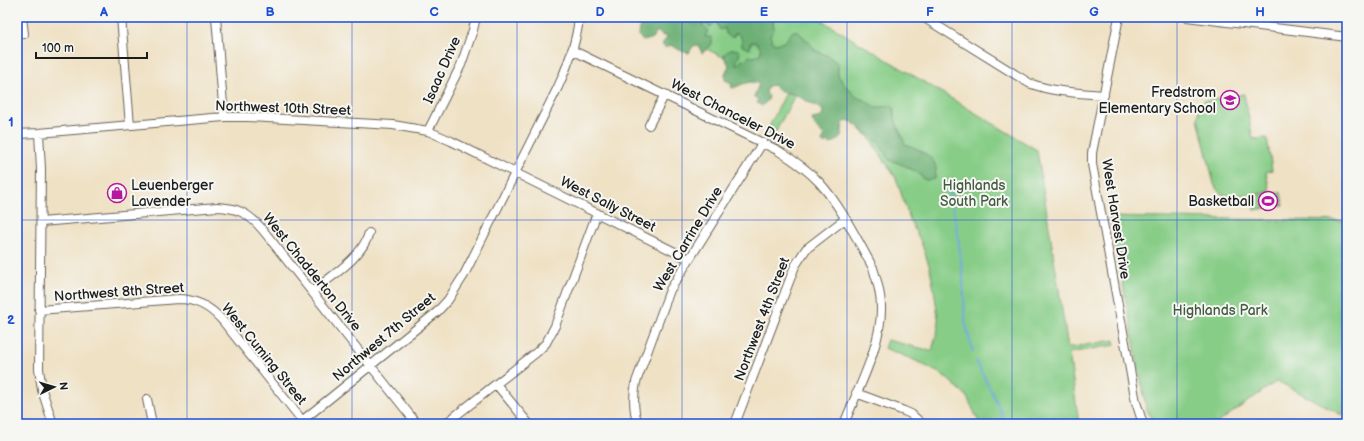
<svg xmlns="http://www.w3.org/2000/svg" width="1364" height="441" font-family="'Balsamiq Sans',sans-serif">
  <rect width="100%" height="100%" fill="#f6f6f2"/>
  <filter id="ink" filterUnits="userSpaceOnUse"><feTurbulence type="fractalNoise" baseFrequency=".025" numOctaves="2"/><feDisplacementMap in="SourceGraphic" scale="8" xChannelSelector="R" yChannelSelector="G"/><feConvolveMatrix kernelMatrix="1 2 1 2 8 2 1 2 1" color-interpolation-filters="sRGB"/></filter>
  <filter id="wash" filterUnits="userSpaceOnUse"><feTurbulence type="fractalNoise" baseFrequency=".012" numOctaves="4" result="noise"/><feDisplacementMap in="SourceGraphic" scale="16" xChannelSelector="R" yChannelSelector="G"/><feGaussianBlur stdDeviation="0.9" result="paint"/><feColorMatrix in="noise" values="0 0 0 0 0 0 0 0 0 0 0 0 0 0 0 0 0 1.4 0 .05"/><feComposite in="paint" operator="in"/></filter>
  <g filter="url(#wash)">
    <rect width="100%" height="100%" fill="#efe1c4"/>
    <path fill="#87cd87" stroke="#527452" d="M646 17H816L1037 150 1068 348 1114 340 1115 345 1069 353 1079 424H980L966 395 943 375 914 360 884 348 887 340 932 351 939 325 935 296 930 268 921 242 910 220 896 178 868 136 845 115 796 93 773 137 766 133 788 89 684 38Z
      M1244 94 1253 139 1267 138 1272 170 1266 172 1270 192C1260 193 1230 198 1222 194 1218 192 1216 188 1214 184L1198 119 1199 109 1204 101Z
      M1281 192 1283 205 1255 210 1253 196Z
      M1110 217 1347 221V406L1342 415 1277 381 1216 424H1153L1146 407 1144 396Z"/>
    <path fill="#6db074" stroke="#446648" d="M633 17H647L651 20H657V17H775L773 22 774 29 770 36 774 44 784 42 793 31H797L809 42 815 50 828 56 838 63V75L843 83 858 98 865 100 876 108 891 105 894 108C893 120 901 132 905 144 916 148 935 155 936 169 936 172 935 176 935 179L925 180 916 172 903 165 889 160 881 146 874 139 851 121 844 122C839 135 847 137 830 144L828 142 823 144 822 141 825 136C819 132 814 126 812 119L822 117 823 110 796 95 779 91 773 85 768 86 766 93 769 96 768 100 762 106 757 103 758 99 754 97 759 84C751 79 741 85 733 88L731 87 732 83 725 80V75L729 65 726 60 724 55C728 50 732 48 738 50L740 53 736 65 739 64 743 59 746 60 749 56 754 57 760 54 761 49 756 42H751L750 49 742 46C742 41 742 35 736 33L733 37C727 37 725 33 725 28L720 30 716 22 710 27 704 23 702 25 708 30 705 37H711L712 39V44L706 50 702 53 698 45 693 46 689 53C681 52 677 48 670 45L666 48 662 45 668 36H663L657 31 653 38 643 41 639 36 640 26 634 21Z"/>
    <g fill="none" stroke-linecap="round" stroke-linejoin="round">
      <path stroke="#76a9e2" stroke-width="2" d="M949 190 957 229 963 277 965 322 973 352
        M976 361 999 407 1005 424"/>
    </g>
  </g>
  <g filter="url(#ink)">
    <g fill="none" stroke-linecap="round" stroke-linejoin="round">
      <defs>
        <path id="minor" d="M22 17 24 34
          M121 17 130 125
          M216 17 224 117
          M923 17 1029 83C1052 92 1079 93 1104 95
          M1119 17 1092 153V164L1136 402 1143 424
          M1187 17 1347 37
          M572 50 777 150C792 159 807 169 819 182 840 205 857 239 873 268 877 280 881 293 881 307 882 344 858 389 844 424
          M649 125 665 94
          M428 131 461 65 473 30 476 17
          M39 133 41 169 39 369 42 390 53 424
          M17 134 39 133 224 117H248L393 125 428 131 451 141 689 259
          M41 222 217 207C238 208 248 213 262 229L417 424
          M312 292C331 276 362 258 369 233
          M39 310 178 299C197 299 210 307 222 320L305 424
          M496 384 529 424
          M856 393 904 411 911 414 922 424
          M147 399 152 424
          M298 424 437 312 448 300 464 275 558 87C568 65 577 42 579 17
          M445 424 537 352 546 343 555 326 597 213
          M638 424C633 410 633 397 636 382L670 290 763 142
          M735 424 795 266 806 249 845 219"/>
      </defs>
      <use href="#minor" stroke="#666157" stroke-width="10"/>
      <use href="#minor" stroke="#fff" stroke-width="8"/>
    </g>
  </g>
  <path fill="none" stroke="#1d4ed8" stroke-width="1" stroke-opacity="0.55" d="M187 17V424M352 17V424M517 17V424M682 17V424M847 17V424M1012 17V424M1177 17V424M17 220H1347"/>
  <defs>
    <symbol id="school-ring" viewBox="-11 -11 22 22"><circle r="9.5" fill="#f6f6f2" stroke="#b5179e" stroke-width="1.5"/><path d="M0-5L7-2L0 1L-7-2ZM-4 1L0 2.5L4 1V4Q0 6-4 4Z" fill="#b5179e"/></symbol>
    <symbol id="shop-ring" viewBox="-11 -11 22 22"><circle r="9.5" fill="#f6f6f2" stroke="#b5179e" stroke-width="1.5"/><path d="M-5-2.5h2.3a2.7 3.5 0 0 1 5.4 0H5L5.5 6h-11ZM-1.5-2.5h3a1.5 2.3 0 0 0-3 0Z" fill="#b5179e"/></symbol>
    <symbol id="stadium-ring" viewBox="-11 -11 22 22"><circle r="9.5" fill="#f6f6f2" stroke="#b5179e" stroke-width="1.5"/><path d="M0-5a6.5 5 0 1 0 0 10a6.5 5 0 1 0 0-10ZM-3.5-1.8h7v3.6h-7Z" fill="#b5179e"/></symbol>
  </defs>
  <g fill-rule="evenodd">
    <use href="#school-ring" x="1219" y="89" width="22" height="22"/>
    <use href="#shop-ring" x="106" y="182" width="22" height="22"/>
    <use href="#stadium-ring" x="1257" y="190" width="22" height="22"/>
  </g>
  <g text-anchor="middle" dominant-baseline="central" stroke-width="4" stroke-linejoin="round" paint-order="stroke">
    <g font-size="14" fill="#1c1c1c" stroke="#f6f6f2">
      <text transform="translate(442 70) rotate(-66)">Isaac Drive</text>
      <text transform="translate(283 108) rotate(2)">Northwest 10th Street</text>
      <text transform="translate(733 114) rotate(27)">West Chanceler Drive</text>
      <text transform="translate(608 204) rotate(27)">West Sally Street</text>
      <text transform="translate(1116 219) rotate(81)">West Harvest Drive</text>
      <text transform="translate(688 239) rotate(-59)">West Carrine Drive</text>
      <text transform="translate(312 272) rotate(51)">West Chadderton Drive</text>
      <text transform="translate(119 292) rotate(-4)">Northwest 8th Street</text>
      <text transform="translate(762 319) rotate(-69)">Northwest 4th Street</text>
      <text transform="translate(384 337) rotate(-40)">Northwest 7th Street</text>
      <text transform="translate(264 354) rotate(51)">West Cuming Street</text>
    </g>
    <g font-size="14" fill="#1c1c1c" stroke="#f6f6f2" text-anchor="end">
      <text x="1216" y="92">Fredstrom<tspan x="1216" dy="16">Elementary School</tspan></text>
      <text x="131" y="185" text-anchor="start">Leuenberger<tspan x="131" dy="16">Lavender</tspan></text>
      <text x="1254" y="201">Basketball</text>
    </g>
    <g font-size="14" fill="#415a41" stroke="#f6f6f2">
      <text x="974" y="185">Highlands<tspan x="974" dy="16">South Park</tspan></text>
      <text x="1220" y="310">Highlands Park</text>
    </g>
  </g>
  <rect width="1364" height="441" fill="none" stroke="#f6f6f2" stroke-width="44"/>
  <g transform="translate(54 387) rotate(85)" stroke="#f6f6f2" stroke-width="3" paint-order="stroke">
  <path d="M0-3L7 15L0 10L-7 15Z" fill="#1c1c1c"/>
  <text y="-6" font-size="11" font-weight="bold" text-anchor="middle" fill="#1c1c1c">N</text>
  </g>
  <path d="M36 52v6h111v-6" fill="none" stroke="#1c1c1c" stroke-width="2"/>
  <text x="42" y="52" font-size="12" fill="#1c1c1c" stroke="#f6f6f2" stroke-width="3" paint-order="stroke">100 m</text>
  <rect x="22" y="22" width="1320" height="397" fill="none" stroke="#1d4ed8" stroke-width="1.5"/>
  <g font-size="13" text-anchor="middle" font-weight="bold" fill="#1d4ed8">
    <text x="104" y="16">A</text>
    <text x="270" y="16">B</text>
    <text x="434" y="16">C</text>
    <text x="600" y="16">D</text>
    <text x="764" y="16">E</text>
    <text x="930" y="16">F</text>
    <text x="1094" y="16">G</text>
    <text x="1260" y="16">H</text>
    <text x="11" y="126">1</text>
    <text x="11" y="324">2</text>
  </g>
</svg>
